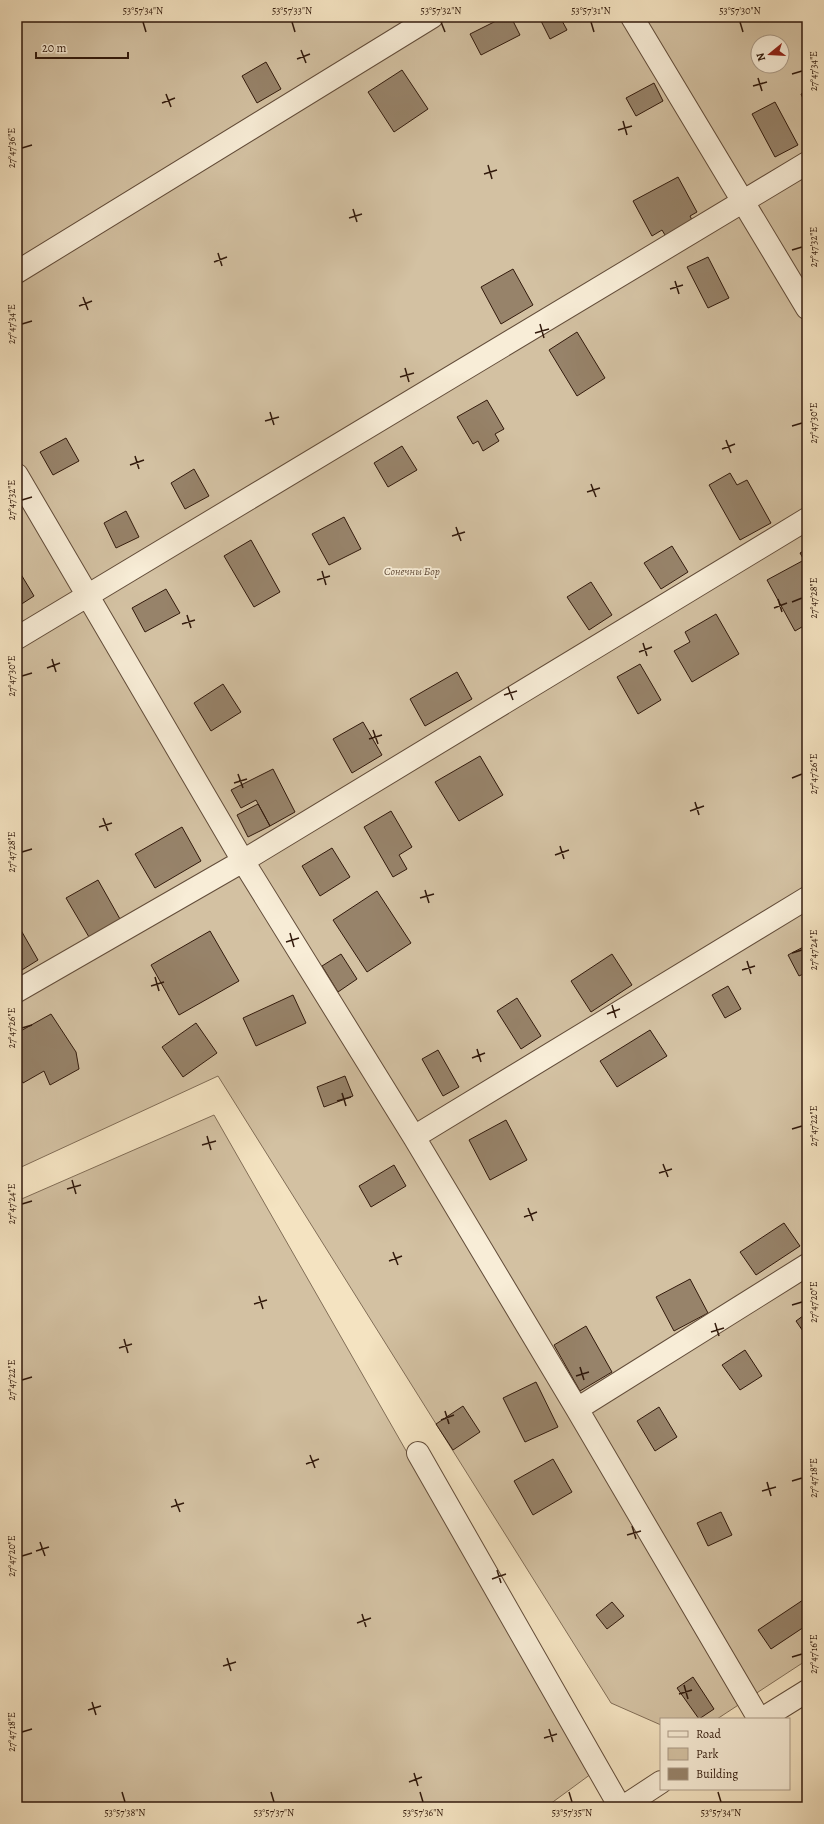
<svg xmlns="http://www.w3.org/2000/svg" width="824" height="1824" font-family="Alegreya,serif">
  <rect width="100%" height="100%" fill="#f4e3c1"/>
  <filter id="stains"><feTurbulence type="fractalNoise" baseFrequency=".005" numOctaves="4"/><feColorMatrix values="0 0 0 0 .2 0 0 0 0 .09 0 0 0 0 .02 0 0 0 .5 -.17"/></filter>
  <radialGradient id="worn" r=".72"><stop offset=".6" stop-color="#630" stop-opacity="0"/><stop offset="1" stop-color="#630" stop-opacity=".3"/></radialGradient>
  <path fill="#d3c1a2" stroke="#826e57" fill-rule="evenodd" d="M17 17H807V1660L717 1719H661V1725L611 1703 218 1076 17 1169ZM758 42H782V66H758Z
    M214 1115 591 1774 546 1807H17V1201Z"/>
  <path fill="#97836a" stroke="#321a0c" d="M504 17H511L520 35 481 55 470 34Z
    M539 17H560L567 30 550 39Z
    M266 62 281 89 257 103 242 76Z
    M402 70 428 109 394 132 368 92Z
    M654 83 663 101 636 116 626 98Z
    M807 92V108L801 94Z
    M775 102 798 145 775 157 752 114Z
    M678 177 697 212 690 216 695 226 668 240 662 230 652 236 633 201Z
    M708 257 729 298 708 308 687 267Z
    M513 269 533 305 501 324 481 287Z
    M577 332 605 378 577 396 549 350Z
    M487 400 504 429 495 434 499 441 483 451 478 441 473 444 457 417Z
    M66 438 79 461 53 475 40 452Z
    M402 446 417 470 388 487 374 463Z
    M194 469 209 496 185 509 171 483Z
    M730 473 737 485 747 480 771 523 740 540 709 485Z
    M126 511 139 537 116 548 104 523Z
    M344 517 361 549 329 565 312 534Z
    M251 540 280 592 254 607 224 556Z
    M672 546 688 572 661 589 644 563Z
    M807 549V624L795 631 767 580 804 560 800 553Z
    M19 571 34 596 17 607V572Z
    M591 582 612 615 589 630 567 597Z
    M166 589 180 613 145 632 132 608Z
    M716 614 739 654 692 682 674 651 690 642 685 632Z
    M640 664 661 700 638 714 617 677Z
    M457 672 472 699 425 726 410 699Z
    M223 684 241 712 211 731 194 703Z
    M363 722 382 755 352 773 333 739Z
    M480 756 503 795 459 821 435 782Z
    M273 769 295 812 270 826 256 800 241 808 231 790Z
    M258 804 270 826 248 837 237 815Z
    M391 811 412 847 399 855 407 869 393 877 364 827Z
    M182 827 201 861 155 888 135 854Z
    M332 848 350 877 320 896 302 866Z
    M98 880 120 919 89 937 66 898Z
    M377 891 411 943 367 972 333 920Z
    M18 925 38 960 17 973V926Z
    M210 931 239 981 179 1015 151 965Z
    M807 945V972L799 976 788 955Z
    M341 954 357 979 338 992 322 966Z
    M612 954 632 985 591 1012 571 981Z
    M728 986 741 1009 725 1018 712 995Z
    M293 995 306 1023 256 1046 243 1018Z
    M517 998 541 1036 521 1049 497 1011Z
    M51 1014 76 1052 79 1069 50 1085 44 1071 23 1083 17 1073V1033Z
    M196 1023 217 1053 183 1077 162 1047Z
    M650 1030 667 1056 617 1087 600 1061Z
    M438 1050 459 1087 443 1096 422 1059Z
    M345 1076 353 1096 324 1107 317 1087Z
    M506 1120 527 1160 490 1180 469 1140Z
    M394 1165 406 1186 371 1207 359 1186Z
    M784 1223 800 1246 756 1275 740 1252Z
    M690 1279 708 1313 674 1331 656 1297Z
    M807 1313V1337L796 1321Z
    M586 1326 612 1372 580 1391 554 1345Z
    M745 1350 762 1376 740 1390 722 1365Z
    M536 1382 558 1427 525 1442 503 1398Z
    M463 1406 480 1432 453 1450 436 1424Z
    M659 1407 677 1437 655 1451 637 1421Z
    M553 1459 572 1492 533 1515 514 1481Z
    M721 1512 732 1535 708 1546 697 1523Z
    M803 1600 807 1606V1625L771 1649 758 1630Z
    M612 1602 624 1616 607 1629 596 1615Z
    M693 1677 714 1709 699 1719 677 1688Z"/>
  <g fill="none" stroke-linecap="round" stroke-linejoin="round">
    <defs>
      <path id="minor" d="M632 17 807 308
        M17 272 432 17
        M17 475 243 861 414 1137 577 1409 759 1719
        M17 638 807 163
        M17 991 243 861 807 519
        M414 1137 807 898
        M577 1409 807 1265
        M418 1453 620 1807
        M762 1719 807 1691
        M623 1807 661 1782"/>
    </defs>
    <use href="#minor" stroke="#624c39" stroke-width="24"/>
    <use href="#minor" stroke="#f8edd7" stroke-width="22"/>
  </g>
  <path fill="none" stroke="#321a0c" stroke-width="1.5" d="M143 22 146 32M292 22 295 32M441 22 445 32M591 22 594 32M740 22 743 32M301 50 306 63M297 59 310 54M792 74 802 71M758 78 762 91M753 86 767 82M166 94 171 107M162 103 175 98M623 121 627 135M618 130 632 126M22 148 32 145M488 165 492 179M484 174 497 170M353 209 357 222M349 218 362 214M792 250 802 247M218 253 222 266M214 262 227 257M675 281 679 294M670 289 683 285M83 297 88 310M79 306 92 301M22 324 32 321M540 324 544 338M535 333 549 329M405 368 409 382M400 377 414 373M270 412 274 425M265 421 279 417M792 426 802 423M726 440 731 453M722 449 735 444M135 456 139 469M130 465 144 460M591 484 596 497M587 492 600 488M22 500 32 497M456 527 461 541M452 536 465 532M322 571 326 585M317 580 330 576M778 599 782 612M792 602 802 598M774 608 787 603M187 615 191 628M182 624 195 620M643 643 647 656M639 652 652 647M52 659 56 672M47 668 60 663M22 676 32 673M508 687 513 700M504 695 517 691M373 730 378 744M369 739 382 735M238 774 243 788M792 778 802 774M234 783 247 779M695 802 699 815M690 811 704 806M103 818 108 831M99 827 112 823M560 846 564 859M22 852 32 849M555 855 569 850M425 890 429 903M420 898 434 894M290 933 294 947M286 942 299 938M792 953 802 950M747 961 751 974M742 970 755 966M155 977 159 991M151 986 164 982M612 1005 616 1018M607 1014 620 1009M22 1028 32 1025M477 1049 481 1062M472 1058 485 1053M342 1093 346 1106M337 1101 351 1097M792 1129 802 1126M207 1136 211 1150M202 1145 216 1141M663 1164 668 1177M659 1173 672 1169M72 1180 76 1194M67 1189 81 1185M22 1204 32 1201M528 1208 533 1221M524 1217 537 1212M393 1252 398 1265M389 1261 402 1256M259 1296 263 1309M254 1304 267 1300M792 1305 802 1302M715 1323 719 1336M711 1332 724 1328M124 1339 128 1353M119 1348 132 1344M580 1367 584 1380M576 1376 589 1372M22 1380 32 1377M445 1411 449 1424M441 1420 454 1415M310 1455 315 1468M306 1464 319 1459M792 1481 802 1478M767 1482 771 1496M762 1491 776 1487M175 1499 180 1512M171 1507 184 1503M632 1526 636 1539M627 1535 641 1531M40 1542 45 1556M36 1551 49 1547M22 1556 32 1553M497 1570 501 1583M492 1579 506 1574M362 1614 366 1627M357 1623 371 1618M792 1657 802 1654M227 1658 231 1671M223 1666 236 1662M684 1685 688 1699M679 1694 692 1690M92 1702 96 1715M88 1710 101 1706M549 1729 553 1742M22 1732 32 1729M544 1738 557 1734M414 1773 418 1786M409 1782 422 1777M122 1792 125 1802M271 1792 274 1802M420 1792 423 1802M569 1792 572 1802M718 1792 721 1802"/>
  <g text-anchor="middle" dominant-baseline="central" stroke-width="3.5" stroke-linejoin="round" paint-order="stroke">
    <g font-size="11" font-style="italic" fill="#624c39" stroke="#f8edd7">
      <text x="412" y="571">Сонечны Бор</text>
    </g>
  </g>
  <rect width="824" height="1824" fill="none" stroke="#f4e3c1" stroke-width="44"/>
  <rect x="660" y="1718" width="130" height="72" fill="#f8edd7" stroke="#a99986"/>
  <rect x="668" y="1731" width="20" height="6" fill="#f8edd7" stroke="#a99986"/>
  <text x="696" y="1738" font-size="12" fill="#321a0c">Road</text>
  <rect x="668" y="1748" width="20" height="12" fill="#d3c1a2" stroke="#a99986"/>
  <text x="696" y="1758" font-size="12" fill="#321a0c">Park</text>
  <rect x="668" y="1768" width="20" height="12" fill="#97836a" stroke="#a99986"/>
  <text x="696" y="1778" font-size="12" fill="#321a0c">Building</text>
  <g transform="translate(770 54) rotate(252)"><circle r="19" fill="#f8edd7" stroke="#a99986"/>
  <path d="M0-3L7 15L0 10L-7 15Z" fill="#8f2418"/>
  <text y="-6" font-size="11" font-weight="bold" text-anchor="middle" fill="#321a0c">N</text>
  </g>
  <path d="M36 52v6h92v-6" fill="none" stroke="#321a0c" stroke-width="2"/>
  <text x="42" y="52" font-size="12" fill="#321a0c" stroke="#f8edd7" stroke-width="3" paint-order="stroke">20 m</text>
  <rect x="22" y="22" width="780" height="1780" fill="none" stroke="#321a0c" stroke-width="1.5"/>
  <g font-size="10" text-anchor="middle" fill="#321a0c">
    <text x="143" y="14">53°57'34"N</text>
    <text x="292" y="14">53°57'33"N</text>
    <text x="441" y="14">53°57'32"N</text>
    <text x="591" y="14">53°57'31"N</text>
    <text x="740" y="14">53°57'30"N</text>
    <text transform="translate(813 71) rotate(-90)" y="4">27°47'34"E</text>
    <text transform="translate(11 148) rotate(-90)" y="4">27°47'36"E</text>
    <text transform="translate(813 247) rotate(-90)" y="4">27°47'32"E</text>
    <text transform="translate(11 324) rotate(-90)" y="4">27°47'34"E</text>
    <text transform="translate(813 423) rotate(-90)" y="4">27°47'30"E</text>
    <text transform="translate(11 500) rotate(-90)" y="4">27°47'32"E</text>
    <text transform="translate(813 598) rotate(-90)" y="4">27°47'28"E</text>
    <text transform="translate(11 676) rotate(-90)" y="4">27°47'30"E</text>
    <text transform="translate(813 774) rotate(-90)" y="4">27°47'26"E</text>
    <text transform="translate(11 852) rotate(-90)" y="4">27°47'28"E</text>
    <text transform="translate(813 950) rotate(-90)" y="4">27°47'24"E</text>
    <text transform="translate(11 1028) rotate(-90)" y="4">27°47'26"E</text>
    <text transform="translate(813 1126) rotate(-90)" y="4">27°47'22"E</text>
    <text transform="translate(11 1204) rotate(-90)" y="4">27°47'24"E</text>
    <text transform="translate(813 1302) rotate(-90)" y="4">27°47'20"E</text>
    <text transform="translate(11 1380) rotate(-90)" y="4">27°47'22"E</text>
    <text transform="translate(813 1478) rotate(-90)" y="4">27°47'18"E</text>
    <text transform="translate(11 1556) rotate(-90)" y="4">27°47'20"E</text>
    <text transform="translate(813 1654) rotate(-90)" y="4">27°47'16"E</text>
    <text transform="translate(11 1732) rotate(-90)" y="4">27°47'18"E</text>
    <text x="125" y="1816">53°57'38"N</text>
    <text x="274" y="1816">53°57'37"N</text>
    <text x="423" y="1816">53°57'36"N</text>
    <text x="572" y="1816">53°57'35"N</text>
    <text x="721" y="1816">53°57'34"N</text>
  </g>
  <rect width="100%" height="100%" filter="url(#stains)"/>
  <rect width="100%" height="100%" fill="url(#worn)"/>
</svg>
